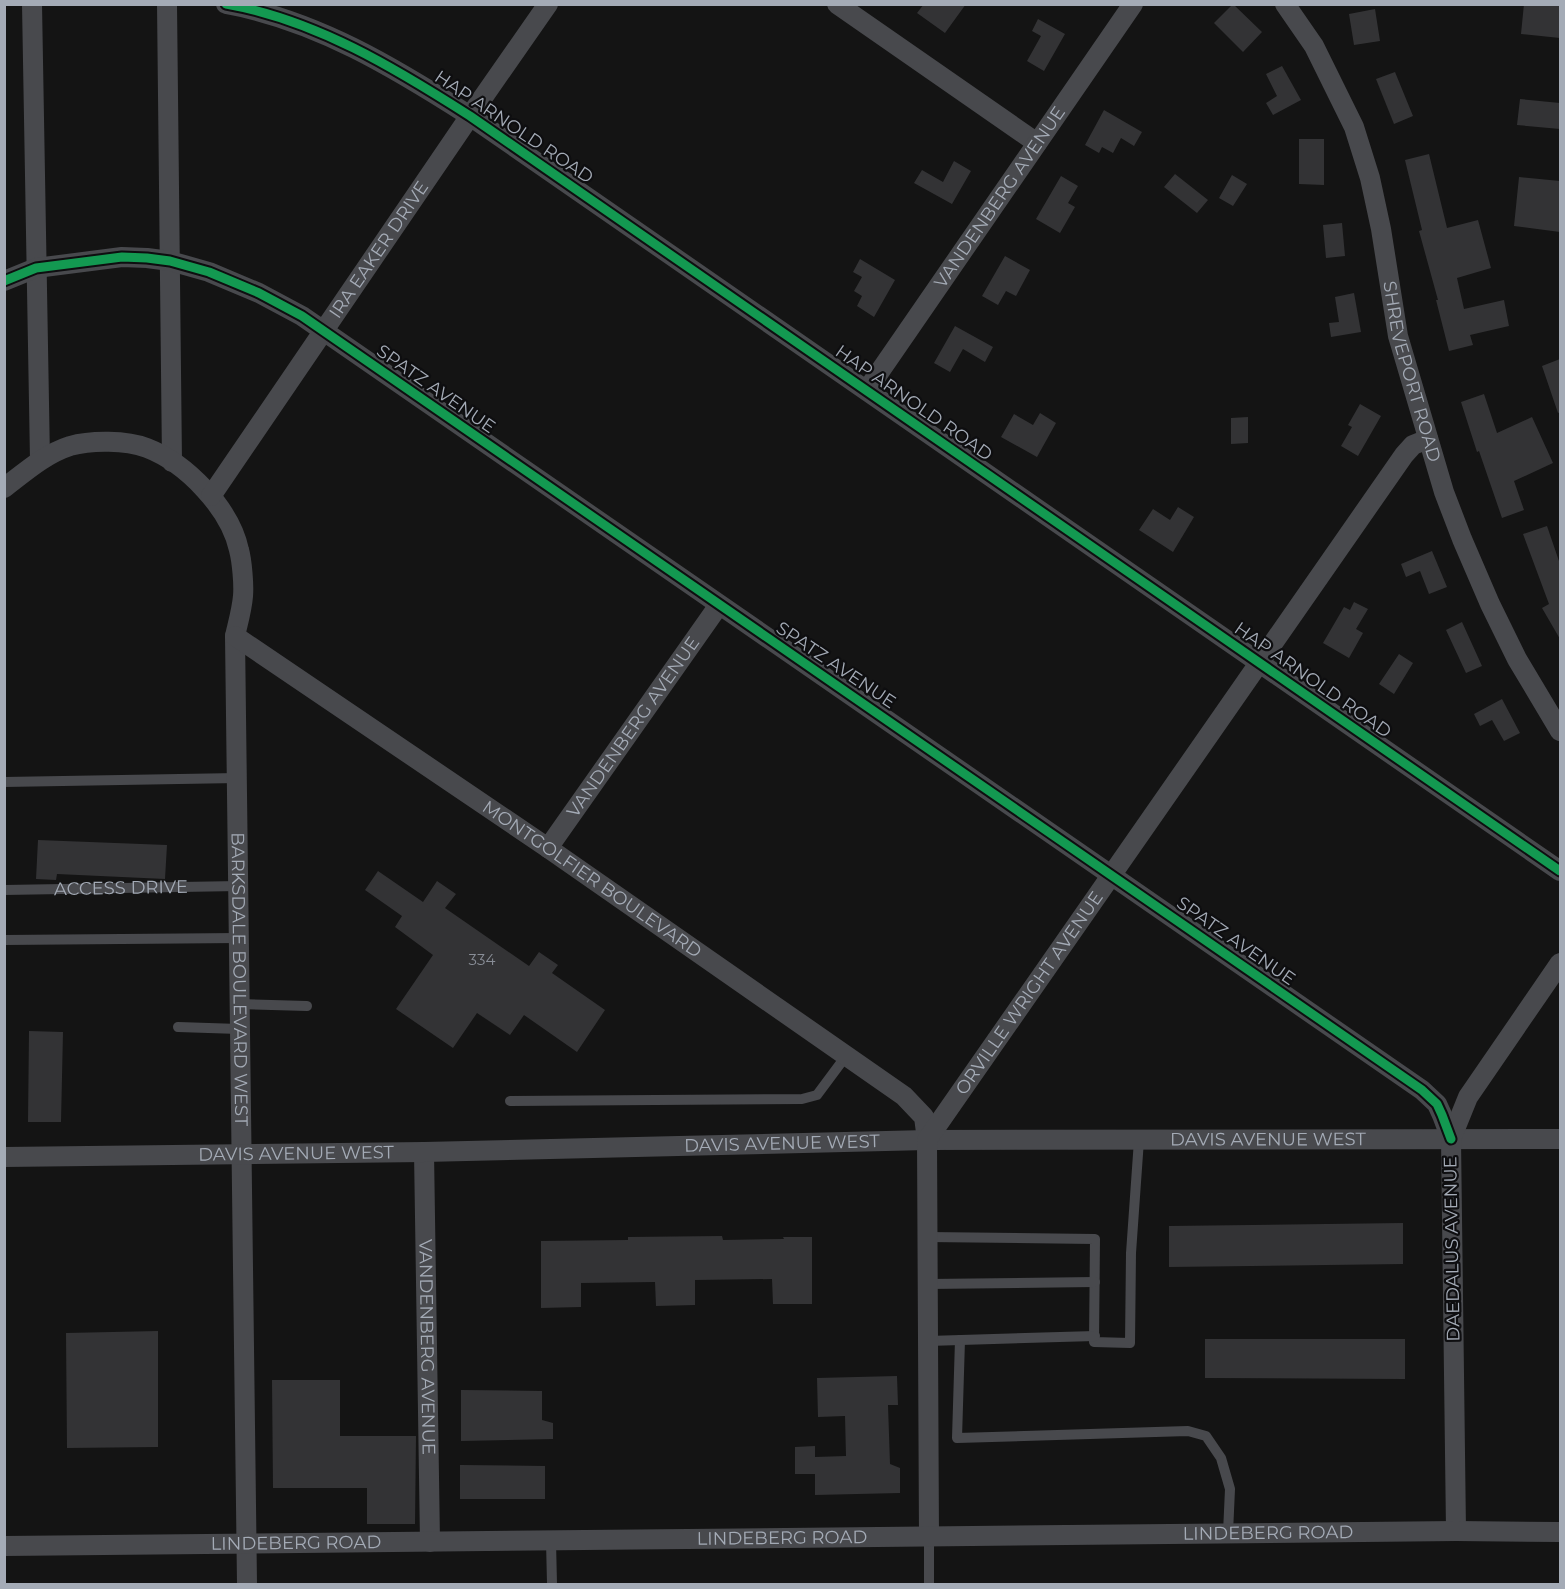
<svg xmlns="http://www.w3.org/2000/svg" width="1565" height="1589" font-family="Montserrat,sans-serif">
  <rect width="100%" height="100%" fill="#141414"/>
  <path fill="#333335" d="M924 4H966L945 33 917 13Z
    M1233 4 1262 32 1243 52 1214 23Z
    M1524 4H1560V38L1521 34Z
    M1375 9 1380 41 1354 45 1349 14Z
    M1038 19 1065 34 1044 71 1027 61 1041 36 1032 31Z
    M1282 66 1301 100 1273 115 1266 103 1277 96 1266 74Z
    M1395 72 1413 116 1394 124 1376 79Z
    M1520 99 1560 103V129L1517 125Z
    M1104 110 1142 132 1134 146 1121 138 1113 153 1102 147 1099 153 1085 145Z
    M1299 139H1324V185L1299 184Z
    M1429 154 1447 228 1478 220 1491 268 1457 278 1464 309 1504 300 1509 326 1470 335 1473 345 1449 351 1436 300H1438L1419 231 1422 230 1405 160Z
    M954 161 971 171 952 204 914 183 922 170 943 182Z
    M1175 174 1208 200 1197 213 1164 187Z
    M1232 175 1247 184 1233 206 1219 198Z
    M1061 176 1078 186 1068 203 1075 207 1060 233 1036 219Z
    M1519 177 1560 181V232L1514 226Z
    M1342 223 1345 256 1326 258 1323 225Z
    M1005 256 1030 270 1016 296 1006 291 998 305 982 296Z
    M860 259 895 280 874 317 857 306 862 296 854 291 862 277 853 272Z
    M1354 293 1361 332 1331 337 1329 323 1339 322 1335 297Z
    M955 326 993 347 985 362 963 349 950 372 934 363Z
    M1560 359V412L1558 413 1542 366Z
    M1484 394 1497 433 1532 417 1553 463 1514 481 1524 510 1502 518 1479 451 1477 452 1461 402Z
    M1360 404 1381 416 1358 456 1341 446 1352 427 1348 425Z
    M1040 413 1056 423 1037 457 1001 437 1014 414 1033 425Z
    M1248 417V443L1231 444V418Z
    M1178 507 1194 517 1173 552 1139 530 1153 509 1170 520Z
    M1547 526 1560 564V639L1542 608 1549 604 1523 534Z
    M1432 551 1447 587 1429 594 1420 571 1406 577 1401 564Z
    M1354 602 1368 609 1356 629 1363 633 1349 658 1323 643 1344 607 1350 610Z
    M1462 622 1482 666 1466 673 1446 630Z
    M1399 654 1413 663 1394 694 1379 684Z
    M1502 699 1520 733 1504 741 1492 720 1480 726 1474 714Z
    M38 840 167 845 165 879 57 874 56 880 36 879Z
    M378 871 423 902 437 881 456 894 445 908 529 966 539 952 558 965 552 973 605 1010 577 1052 524 1015 510 1035 477 1013 453 1048 396 1009 433 955 395 927 402 916 365 890Z
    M29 1031 63 1032 61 1122H28Z
    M1403 1223V1264L1169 1267V1226Z
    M722 1236 723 1240 784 1239 783 1237H812V1304H773L772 1279 695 1280V1305L656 1306 655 1282 581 1283V1307L541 1308V1241L628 1240V1237Z
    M158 1331V1447L67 1448 66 1333Z
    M1205 1339H1405V1379L1205 1378Z
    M897 1376 898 1405H888L890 1464 900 1468V1493L815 1495V1474H795V1447L815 1446V1457L846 1456 845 1416 818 1417 817 1378Z
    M272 1380H340V1436H416L415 1524H367V1488H273Z
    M461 1390 542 1391V1420L553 1423V1439L461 1441Z
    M460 1465 545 1466V1499H460Z"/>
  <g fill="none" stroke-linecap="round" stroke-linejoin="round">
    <g stroke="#48494d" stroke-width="10">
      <path d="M4 782 238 778"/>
      <path id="s1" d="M4 890 239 886"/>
      <path d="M4 940 239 938"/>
      <path d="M239 1004 307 1006"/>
      <path d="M178 1027 239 1029"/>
      <path d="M510 1101 802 1099 817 1095 846 1056"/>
      <path d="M927 1237 1095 1239 1094 1342 1130 1343 1131 1253 1139 1140"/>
      <path d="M928 1284 1095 1282"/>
      <path d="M960 1340 957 1438 1188 1431 1206 1436 1221 1458 1230 1489 1228 1533"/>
      <path d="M928 1341 1095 1336"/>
      <path d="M551 1541 552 1584"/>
      <path d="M929 1584V1537"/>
    </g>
    <g stroke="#48494d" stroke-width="20">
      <path d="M32 4 40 460"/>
      <path d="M167 4 172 462"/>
      <path d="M226 4C316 20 395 68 470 116L1560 871"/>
      <path d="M837 4 1037 143"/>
      <path id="s2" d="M1285 4 1314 46 1354 127 1370 178 1381 229 1398 336 1444 492 1462 539 1490 604 1517 659 1560 731"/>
      <path d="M4 281 36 268 122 257 147 258 170 261 209 272 259 293 302 316 1422 1090 1437 1104 1442 1115 1451 1139"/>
      <path id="s3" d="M867 390 1133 4"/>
      <path id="s4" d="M4 488C25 472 45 454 70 446 91 440 126 440 147 448 186 463 230 508 239 550 242 561 244 585 243 596 242 609 238 623 235 636L247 1584"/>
      <path id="s5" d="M211 496 470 116 548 4"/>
      <path id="s6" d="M235 636 548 848 904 1096 924 1117 927 1140"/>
      <path id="s7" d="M548 848 719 605"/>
      <path id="s8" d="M424 1152 430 1542"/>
      <path id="s9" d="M4 1157 424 1152 927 1140 1560 1139"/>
      <path d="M1456 1531 1451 1139 1468 1097 1560 963"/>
      <path id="s10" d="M929 1537 927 1140 1404 455 1413 445 1428 439"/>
      <path id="s11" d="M4 1546 1456 1531 1560 1532"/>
    </g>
    <defs>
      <path id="cycleway" d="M226 4C316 20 395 68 470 116L1560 871
        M4 281 36 268 122 257 147 258 170 261 209 272 259 293 302 316 1422 1090 1437 1104 1442 1115 1451 1139"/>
    </defs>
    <use href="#cycleway" stroke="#0e0e10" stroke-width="13"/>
    <use href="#cycleway" stroke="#139951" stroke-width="9"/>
  </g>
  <g text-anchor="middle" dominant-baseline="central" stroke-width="4.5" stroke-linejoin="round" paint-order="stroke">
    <g font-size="15" fill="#888d96">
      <text x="482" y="959">334</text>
    </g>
    <g font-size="18" fill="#a4abb6" stroke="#0e0e10">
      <text transform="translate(514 127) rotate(34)">HAP ARNOLD ROAD</text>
      <text stroke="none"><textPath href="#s3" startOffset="234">VANDENBERG AVENUE</textPath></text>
      <text stroke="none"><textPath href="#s5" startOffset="298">IRA EAKER DRIVE</textPath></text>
      <text stroke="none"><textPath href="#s2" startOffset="393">SHREVEPORT ROAD</textPath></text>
      <text transform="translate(436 389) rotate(35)">SPATZ AVENUE</text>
      <text transform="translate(914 403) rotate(35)">HAP ARNOLD ROAD</text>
      <text transform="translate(836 665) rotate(34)">SPATZ AVENUE</text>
      <text transform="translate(1313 680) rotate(35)">HAP ARNOLD ROAD</text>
      <text stroke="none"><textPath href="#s7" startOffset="148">VANDENBERG AVENUE</textPath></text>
      <text stroke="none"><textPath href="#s6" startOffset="432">MONTGOLFIER BOULEVARD</textPath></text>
      <text stroke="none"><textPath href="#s1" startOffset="117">ACCESS DRIVE</textPath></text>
      <text transform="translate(1236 941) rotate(35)">SPATZ AVENUE</text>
      <text stroke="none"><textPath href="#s4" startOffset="729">BARKSDALE BOULEVARD WEST</textPath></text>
      <text stroke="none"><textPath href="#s10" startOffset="576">ORVILLE WRIGHT AVENUE</textPath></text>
      <text stroke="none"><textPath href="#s9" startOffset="1264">DAVIS AVENUE WEST</textPath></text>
      <text stroke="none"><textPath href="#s9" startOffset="778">DAVIS AVENUE WEST</textPath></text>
      <text stroke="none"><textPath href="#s9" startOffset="292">DAVIS AVENUE WEST</textPath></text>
      <text transform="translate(1452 1249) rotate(-91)">DAEDALUS AVENUE</text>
      <text stroke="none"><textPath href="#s8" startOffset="195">VANDENBERG AVENUE</textPath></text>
      <text stroke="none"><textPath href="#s11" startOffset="1264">LINDEBERG ROAD</textPath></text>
      <text stroke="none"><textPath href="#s11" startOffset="778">LINDEBERG ROAD</textPath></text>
      <text stroke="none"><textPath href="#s11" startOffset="292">LINDEBERG ROAD</textPath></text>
    </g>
  </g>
  <rect width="1565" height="1589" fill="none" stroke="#a4abb6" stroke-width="12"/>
</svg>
